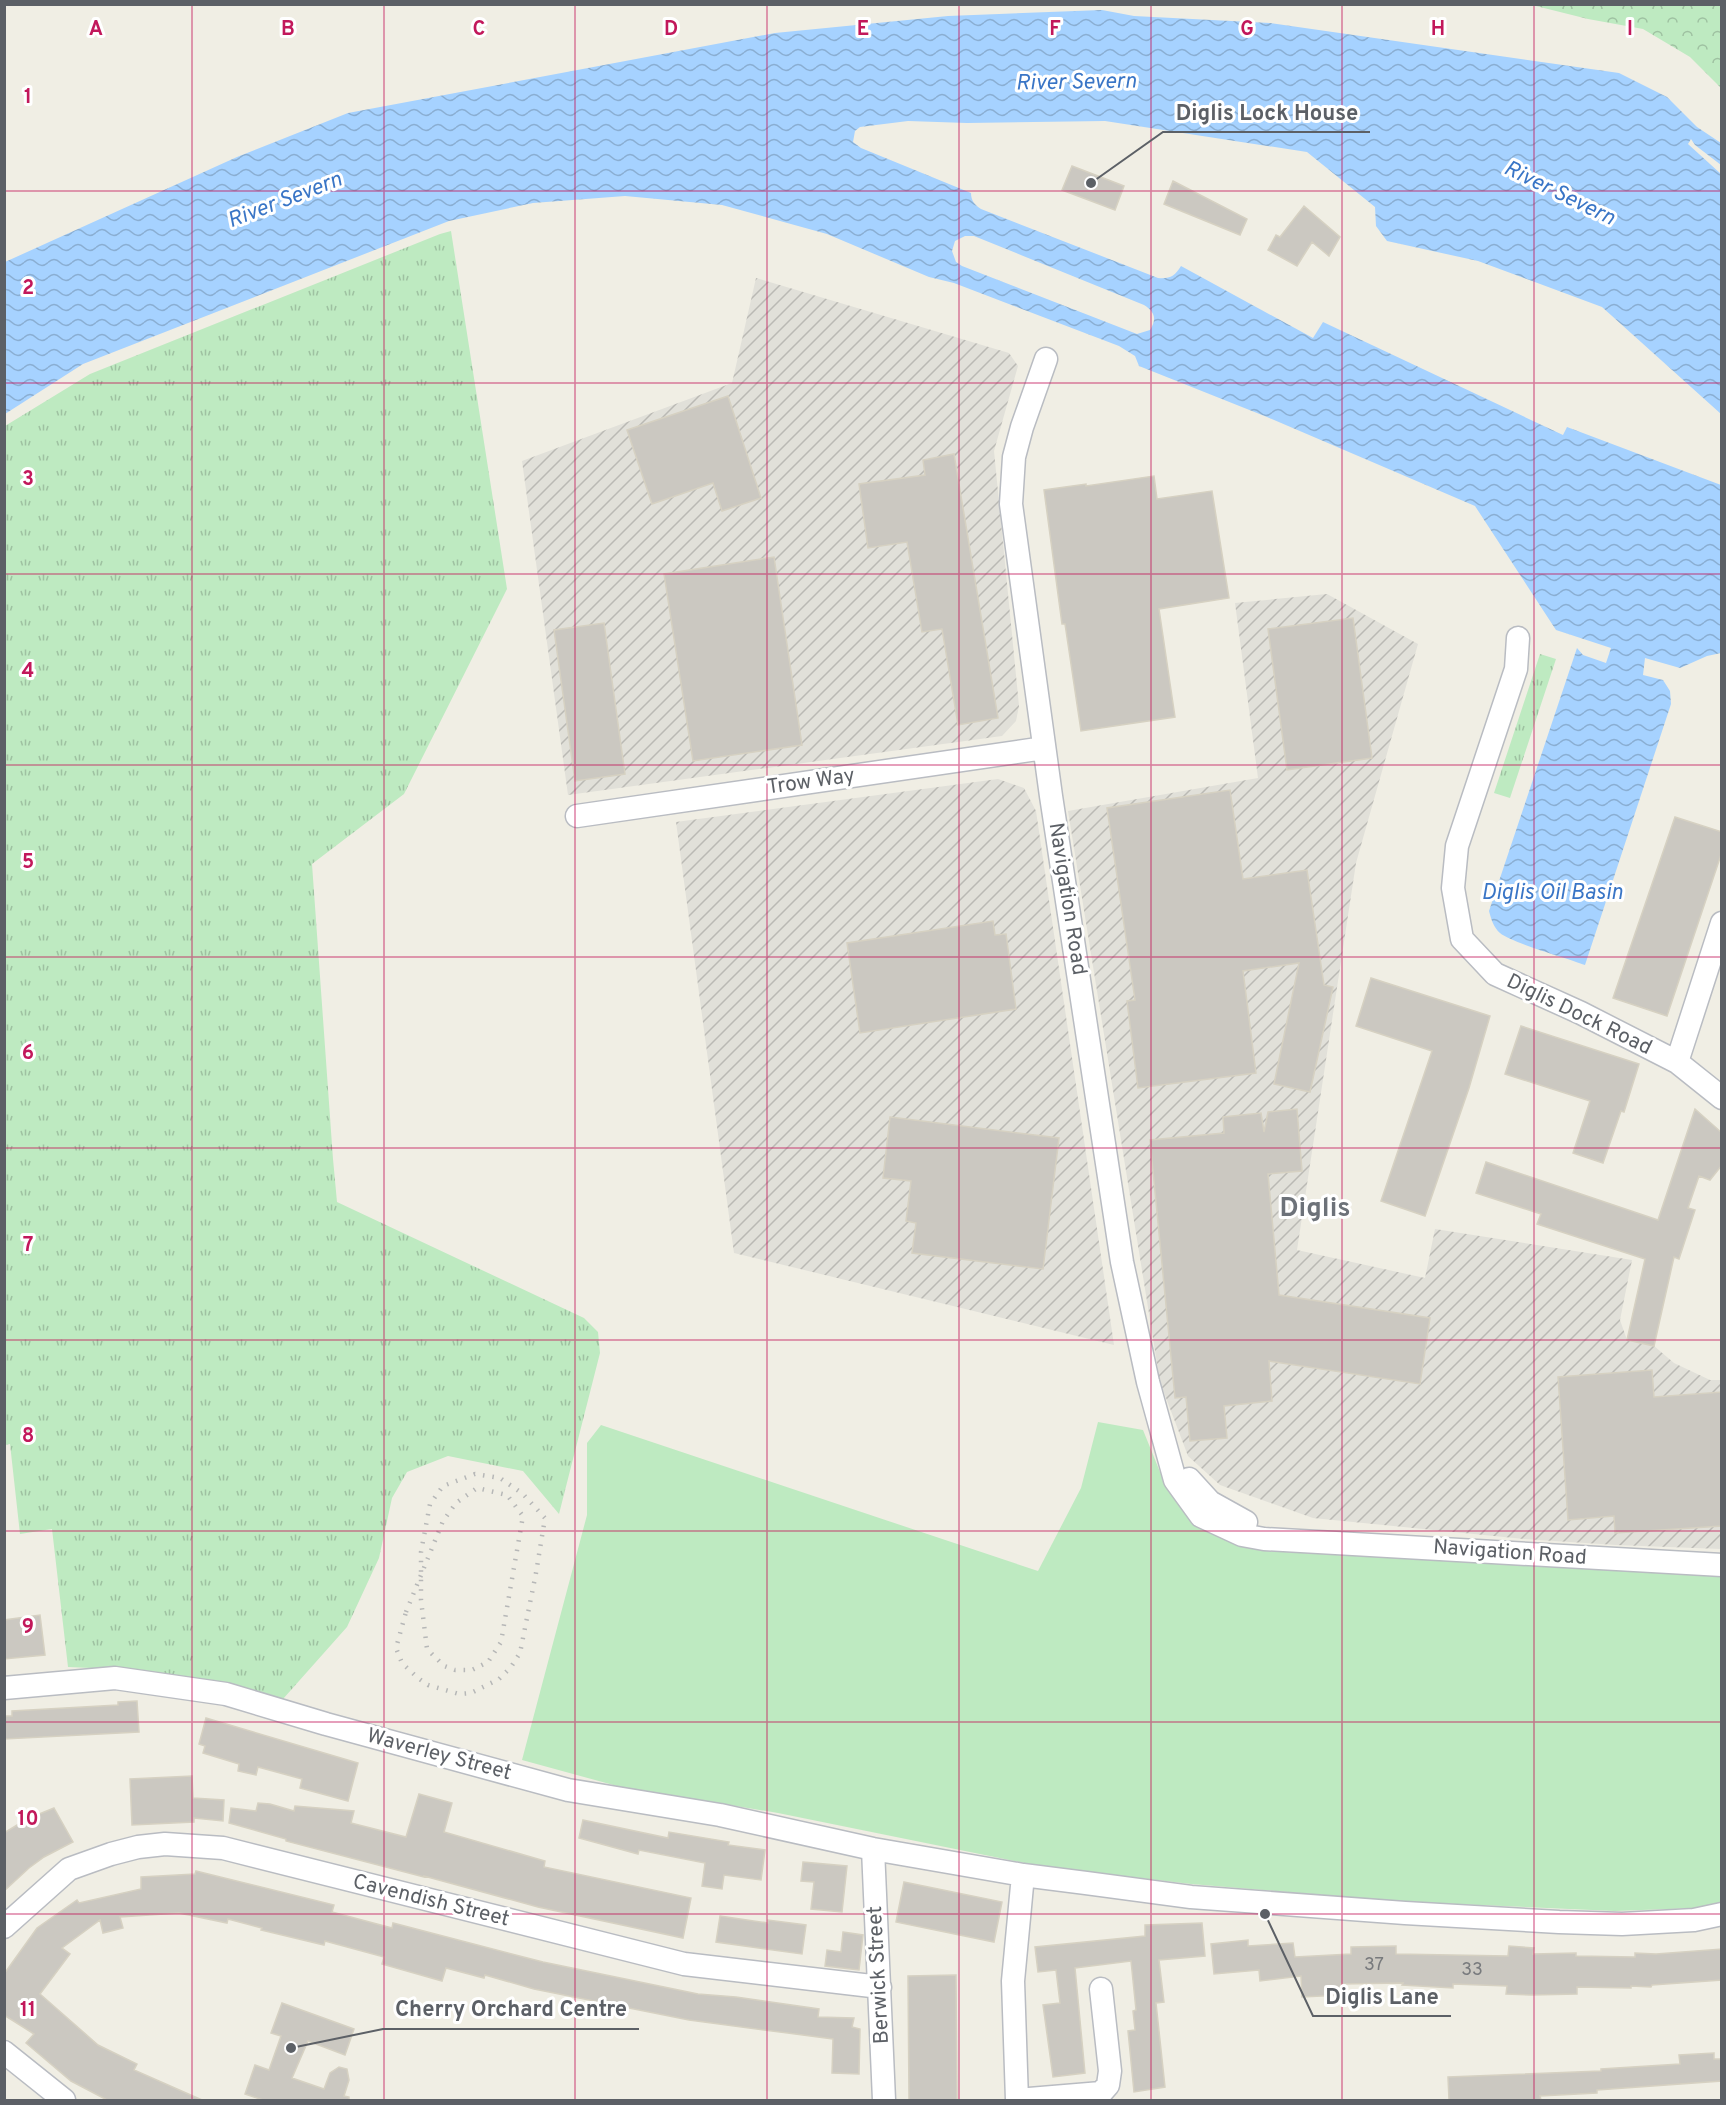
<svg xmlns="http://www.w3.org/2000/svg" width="1726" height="2105" font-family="Overpass,sans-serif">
  <defs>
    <pattern id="industrial-furrows" width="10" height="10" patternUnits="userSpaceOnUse" patternTransform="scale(1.5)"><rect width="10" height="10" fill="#e1e0d9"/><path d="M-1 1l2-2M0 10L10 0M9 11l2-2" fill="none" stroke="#bab9b4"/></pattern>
    <pattern id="grass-tufts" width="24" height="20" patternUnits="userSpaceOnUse" patternTransform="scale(1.5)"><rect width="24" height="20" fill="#beeac1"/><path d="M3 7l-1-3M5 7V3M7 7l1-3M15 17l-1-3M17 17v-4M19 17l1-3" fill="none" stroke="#9ec1a1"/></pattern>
    <pattern id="forest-crowns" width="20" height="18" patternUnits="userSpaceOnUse" patternTransform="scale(1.5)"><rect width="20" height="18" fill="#beeac1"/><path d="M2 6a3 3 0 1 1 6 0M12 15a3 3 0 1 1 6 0" fill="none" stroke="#9ec1a1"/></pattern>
    <pattern id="water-waves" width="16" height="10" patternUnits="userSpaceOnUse" patternTransform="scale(1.5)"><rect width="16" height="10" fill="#a6d2ff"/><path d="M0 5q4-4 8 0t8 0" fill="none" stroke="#8aaed2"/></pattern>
  </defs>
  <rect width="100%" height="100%" fill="#f0eee4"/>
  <path fill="url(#industrial-furrows)" d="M756 278 1009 353 1018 366 994 451 1019 706 1016 721 1002 736 568 795 522 461 732 383Z
    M1327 594 1418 644 1356 863 1297 1250 1425 1278 1435 1229 1632 1260 1620 1320 1627 1340 1654 1346 1674 1363 1710 1380H1721V1549L1616 1545 1524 1539 1313 1518 1220 1485 1188 1456 1160 1382 1068 811 1258 778 1235 603Z
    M998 779 1024 788 1036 811 1114 1345 734 1253 676 822Z"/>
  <path fill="url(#grass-tufts)" d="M451 231 507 589 404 794 312 864 333 1159 337 1202 584 1318 598 1332 600 1353 559 1514 523 1471 448 1456 407 1472 392 1498 379 1558 347 1627 283 1699 137 1670 68 1667 52 1529 20 1534 10 1444 5 1445V426L90 374 440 234Z
    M1540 654 1556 659 1510 798 1494 793Z"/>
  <path fill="url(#forest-crowns)" d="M1532 5H1721V88L1690 57 1643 29 1588 19Z"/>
  <path fill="#beeac1" d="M1098 1422 1143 1430 1160 1472 1192 1524 1239 1546 1265 1551 1721 1575V1903L1695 1908 1615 1911 1409 1902 1191 1884 1039 1866 778 1813 617 1786 522 1760 587 1515V1443L601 1425 1038 1571 1081 1488Z"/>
  <path fill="url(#water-waves)" fill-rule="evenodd" d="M1102 10 1134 16 1270 23 1619 73 1667 97 1697 127 1721 143V165L1695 145 1691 139 1688 144 1721 174V414L1602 307 1478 261 1387 241 1376 226 1375 207 1307 152 1105 121 967 123 908 121 860 127 855 131 853 142 861 148 971 193C971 201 975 205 981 209L1158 278C1170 279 1175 276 1181 266L1313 338 1323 322 1563 435 1567 427 1721 485V653L1707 656 1680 668 1645 658 1643 675 1663 680 1670 691 1671 704 1585 965C1567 958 1512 943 1500 933 1494 928 1491 919 1489 911L1577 648 1583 655 1606 663 1611 648 1556 630 1475 506 1267 417 1139 366 1135 356 1119 346 954 283 929 277 827 234 722 205 625 196 533 203 449 221 83 364 5 414V262L237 157 348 113 775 33 948 16ZM965 236H974L1144 305C1155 312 1157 319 1150 330L1137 334 962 266 956 262 952 251 955 241Z"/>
  <path fill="#cbc8c1" stroke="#d6d1c2" stroke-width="1.5" d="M1072 166 1124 186 1115 210 1062 190Z
    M1173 181 1247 219 1240 235 1164 204Z
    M1304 206 1340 237 1329 256 1312 242 1297 266 1268 250 1276 235 1280 237Z
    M728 396 761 498 722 511 713 483 652 504 627 430Z
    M954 454 998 718 958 725 942 629 922 632 907 542 868 548 859 484 925 475 923 460Z
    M1154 476 1157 499 1212 491 1229 598 1159 609 1175 717 1081 731 1065 624H1062L1044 490 1086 484V486Z
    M774 557 802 745 693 761 664 574Z
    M1353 618 1372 758 1287 770 1268 629Z
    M604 623 625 774 575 781 554 630Z
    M1230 790 1243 879 1307 870 1324 985 1333 987 1310 1092 1274 1084 1299 963 1243 971 1256 1073 1138 1088 1127 1001 1135 1000 1107 808Z
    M1675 817 1722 832V852L1667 1016 1613 998Z
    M993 921 995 935 1006 934 1016 1009 860 1033 847 943Z
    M1371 978 1490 1016 1469 1088 1425 1216 1381 1201 1432 1051 1356 1026Z
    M1521 1026 1639 1064 1624 1112 1621 1111 1603 1163 1573 1153 1590 1101 1505 1074Z
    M1297 1109 1302 1171 1268 1174 1279 1295 1430 1318 1420 1384 1269 1361 1272 1401 1224 1406 1227 1438 1190 1441 1186 1397 1175 1398 1150 1140 1224 1133 1223 1117 1261 1113 1264 1132 1268 1112Z
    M1695 1109 1722 1133V1165L1710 1180 1699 1176 1688 1208 1695 1210 1679 1259 1674 1257 1654 1346 1627 1340 1645 1259 1537 1224 1541 1214 1476 1193 1486 1162 1658 1220Z
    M890 1117 1059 1138 1043 1269 912 1253 916 1223 906 1221 911 1181 883 1178Z
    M1652 1370 1654 1397 1722 1392V1526L1615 1533 1614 1516 1568 1520 1558 1377Z
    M40 1615 45 1655 4 1659V1620Z
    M137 1701 139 1732 4 1739V1716H12V1711L118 1705V1702Z
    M206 1718 358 1763 348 1801 300 1788 302 1779 258 1767 256 1775 238 1771 239 1764 203 1753 205 1746 199 1744Z
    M192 1776 193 1798 224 1800 223 1821 194 1818V1822L132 1825 130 1779Z
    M419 1794 452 1803 444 1832 545 1861 544 1867 691 1898 683 1938 538 1907 424 1876V1877L286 1841V1839L229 1823 231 1808 256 1811 258 1803 270 1804 294 1811 295 1806 354 1811 351 1823 406 1837Z
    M54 1808 73 1842 44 1857 29 1868 4 1891V1833L27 1819Z
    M583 1820 668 1838 669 1832 729 1842 728 1845 765 1850 761 1880 724 1875 722 1889 702 1886 705 1863 639 1850 638 1854 579 1838Z
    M803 1862 847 1866 842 1912 811 1909 814 1882 801 1881Z
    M196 1871 334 1905 332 1912 392 1928 393 1923 543 1962 698 1994 736 1997 819 2009 818 2017 854 2018 852 2027 860 2029 859 2074 832 2073 833 2039 689 2020 534 1989 485 1975 484 1978 446 1968 442 1981 382 1964 384 1957 325 1941 324 1945 261 1930 262 1928 228 1919 227 1923 179 1913 120 1917 123 1928 103 1933 100 1920 62 1948 70 1954 40 1994 98 2045 137 2064 134 2070 202 2100H107L71 2081 26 2043 34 2034 4 2015V1974L37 1928 77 1900 79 1903 141 1889V1877L195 1874Z
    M904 1882 1002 1902 994 1942 896 1922Z
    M720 1916 768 1923V1920L806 1925 802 1954 716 1942Z
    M1202 1923 1205 1956 1159 1960 1164 2002 1156 2003 1165 2087 1134 2092 1128 2031 1135 2030 1133 2011 1136 2010 1131 1961 1075 1968 1085 2073 1053 2077 1043 2005 1060 2003 1056 1970 1038 1972 1035 1947 1145 1936V1925Z
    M843 1932 863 1935 859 1970 825 1966 827 1950 841 1952Z
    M1248 1940V1946L1293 1943 1295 1957 1351 1954V1947L1396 1946V1954L1508 1956 1509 1946 1534 1948 1533 1954 1576 1953V1956L1635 1957V1953L1656 1954 1722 1949V1980L1652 1985 1651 1987 1631 1986V1988L1577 1987V1994L1531 1995 1506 1994 1507 1986 1453 1984V1988L1402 1985 1403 1983 1341 1984 1342 1995 1302 1997 1301 1976 1260 1981 1259 1970 1214 1974 1211 1944Z
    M956 1975 957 2100H909L908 1976Z
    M282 2003 354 2029 345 2055 308 2041 292 2078 324 2089 330 2073 339 2067 347 2069 349 2080 344 2096 349 2097V2100H263L245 2094 255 2065 269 2070 281 2036 271 2033Z
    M1714 2053V2059H1722V2081L1597 2090V2093L1540 2096 1541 2100H1449L1448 2077 1601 2071V2069L1680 2064 1679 2055Z"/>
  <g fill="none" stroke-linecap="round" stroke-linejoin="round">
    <defs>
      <path id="minor" d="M1046 359 1022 427 1014 457 1011 504 1051 796 1122 1262 1148 1382 1175 1480 1201 1516 1242 1535 1264 1539 1722 1565
        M1518 638 1516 669 1457 846 1453 888 1462 939 1495 974 1581 1013 1677 1062 1722 1098
        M577 816 1044 748
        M1677 1062 1722 923
        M1189 1479 1210 1502 1246 1522
        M4 1688 115 1678 226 1694 326 1724 568 1790 720 1815 873 1849 1023 1875 1086 1883 1191 1897 1405 1913 1559 1922 1622 1924 1694 1920 1722 1914
        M873 1849 884 2100
        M4 1927 69 1869 111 1854 138 1847 165 1844 223 1848 684 1964 880 1987
        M4 2052 64 2100
        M1017 2100 1013 1981 1023 1875
        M1017 2100 1101 2093 1108 2085 1110 2071 1101 1989"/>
    </defs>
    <use href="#minor" stroke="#b9bcc2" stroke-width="25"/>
    <use href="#minor" stroke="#fff" stroke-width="22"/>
    <path stroke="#b6b7b7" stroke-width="4.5" stroke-dasharray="1.5 8" stroke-linecap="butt" d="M406 1612 443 1521 456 1503 477 1488 507 1495 523 1516 501 1642 488 1662 472 1670H455L444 1666 427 1649 421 1600V1552L430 1504 443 1486 475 1474 500 1478 523 1494 545 1518 536 1573 520 1653 511 1667 499 1679 471 1693 459 1694 428 1685 418 1678 402 1663 396 1648 406 1612"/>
  </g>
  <path fill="none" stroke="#c2185b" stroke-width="1.5" stroke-opacity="0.55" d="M192 4V2100M384 4V2100M575 4V2100M767 4V2100M959 4V2100M1151 4V2100M1342 4V2100M1534 4V2100M4 191H1722M4 383H1722M4 574H1722M4 765H1722M4 957H1722M4 1148H1722M4 1340H1722M4 1531H1722M4 1722H1722M4 1914H1722"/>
  <g text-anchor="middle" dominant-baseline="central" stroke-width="6" stroke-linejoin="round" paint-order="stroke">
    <g font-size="18" fill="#787a7d">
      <text x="1374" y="1965">37</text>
      <text x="1472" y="1970">33</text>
    </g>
    <g font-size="21" fill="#5c6066" stroke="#fff">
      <text transform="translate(811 782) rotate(-8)">Trow Way</text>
      <text transform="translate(1067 899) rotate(81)">Navigation Road</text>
      <text transform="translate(1579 1015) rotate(26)">Diglis Dock Road</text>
      <text transform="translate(1510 1553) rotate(4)">Navigation Road</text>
      <text transform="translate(439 1755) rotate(15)">Waverley Street</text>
      <text transform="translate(431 1901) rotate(14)">Cavendish Street</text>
      <text transform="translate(879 1975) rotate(-93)">Berwick Street</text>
    </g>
    <g font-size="22" font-style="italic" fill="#3975c6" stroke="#fff">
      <text transform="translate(1076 83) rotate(-1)">River Severn</text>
      <text transform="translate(1559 194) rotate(26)">River Severn</text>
      <text transform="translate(285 201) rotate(-21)">River Severn</text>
      <text x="1552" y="893">Diglis Oil Basin</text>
    </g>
    <g font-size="27" font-weight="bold" fill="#6d7279" stroke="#fff">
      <text x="1315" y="1209">Diglis</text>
    </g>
  </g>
  <g font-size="20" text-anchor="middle" font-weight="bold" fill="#c2185b" stroke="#fff" stroke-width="6" stroke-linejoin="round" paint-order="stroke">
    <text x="96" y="35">A</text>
    <text x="288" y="35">B</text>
    <text x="479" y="35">C</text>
    <text x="671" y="35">D</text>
    <text x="863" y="35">E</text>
    <text x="1055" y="35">F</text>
    <text x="1247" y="35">G</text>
    <text x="1438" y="35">H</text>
    <text x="1630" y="35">I</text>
    <text x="28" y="103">1</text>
    <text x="28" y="294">2</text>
    <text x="28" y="485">3</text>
    <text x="28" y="677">4</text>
    <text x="28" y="868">5</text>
    <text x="28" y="1059">6</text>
    <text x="28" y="1251">7</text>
    <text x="28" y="1442">8</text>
    <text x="28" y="1633">9</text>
    <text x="28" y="1825">10</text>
    <text x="28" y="2016">11</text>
  </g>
  <path fill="none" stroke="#5c6066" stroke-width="2" d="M1091 183L1163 132H1370M1265 1914L1313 2016H1451M291 2048L383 2029H639"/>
  <g fill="#5c6066" stroke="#fff" stroke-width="2">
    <circle cx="1091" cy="183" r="6"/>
    <circle cx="1265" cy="1914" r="6"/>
    <circle cx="291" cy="2048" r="6"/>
  </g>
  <g font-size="22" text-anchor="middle" font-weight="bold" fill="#5c6066" stroke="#fff" stroke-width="6" stroke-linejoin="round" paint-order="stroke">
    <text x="1267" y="120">Diglis Lock House</text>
    <text x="1382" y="2004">Diglis Lane</text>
    <text x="511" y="2016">Cherry Orchard Centre</text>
  </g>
  <rect width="1726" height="2105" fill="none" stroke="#5c6066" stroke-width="12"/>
</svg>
